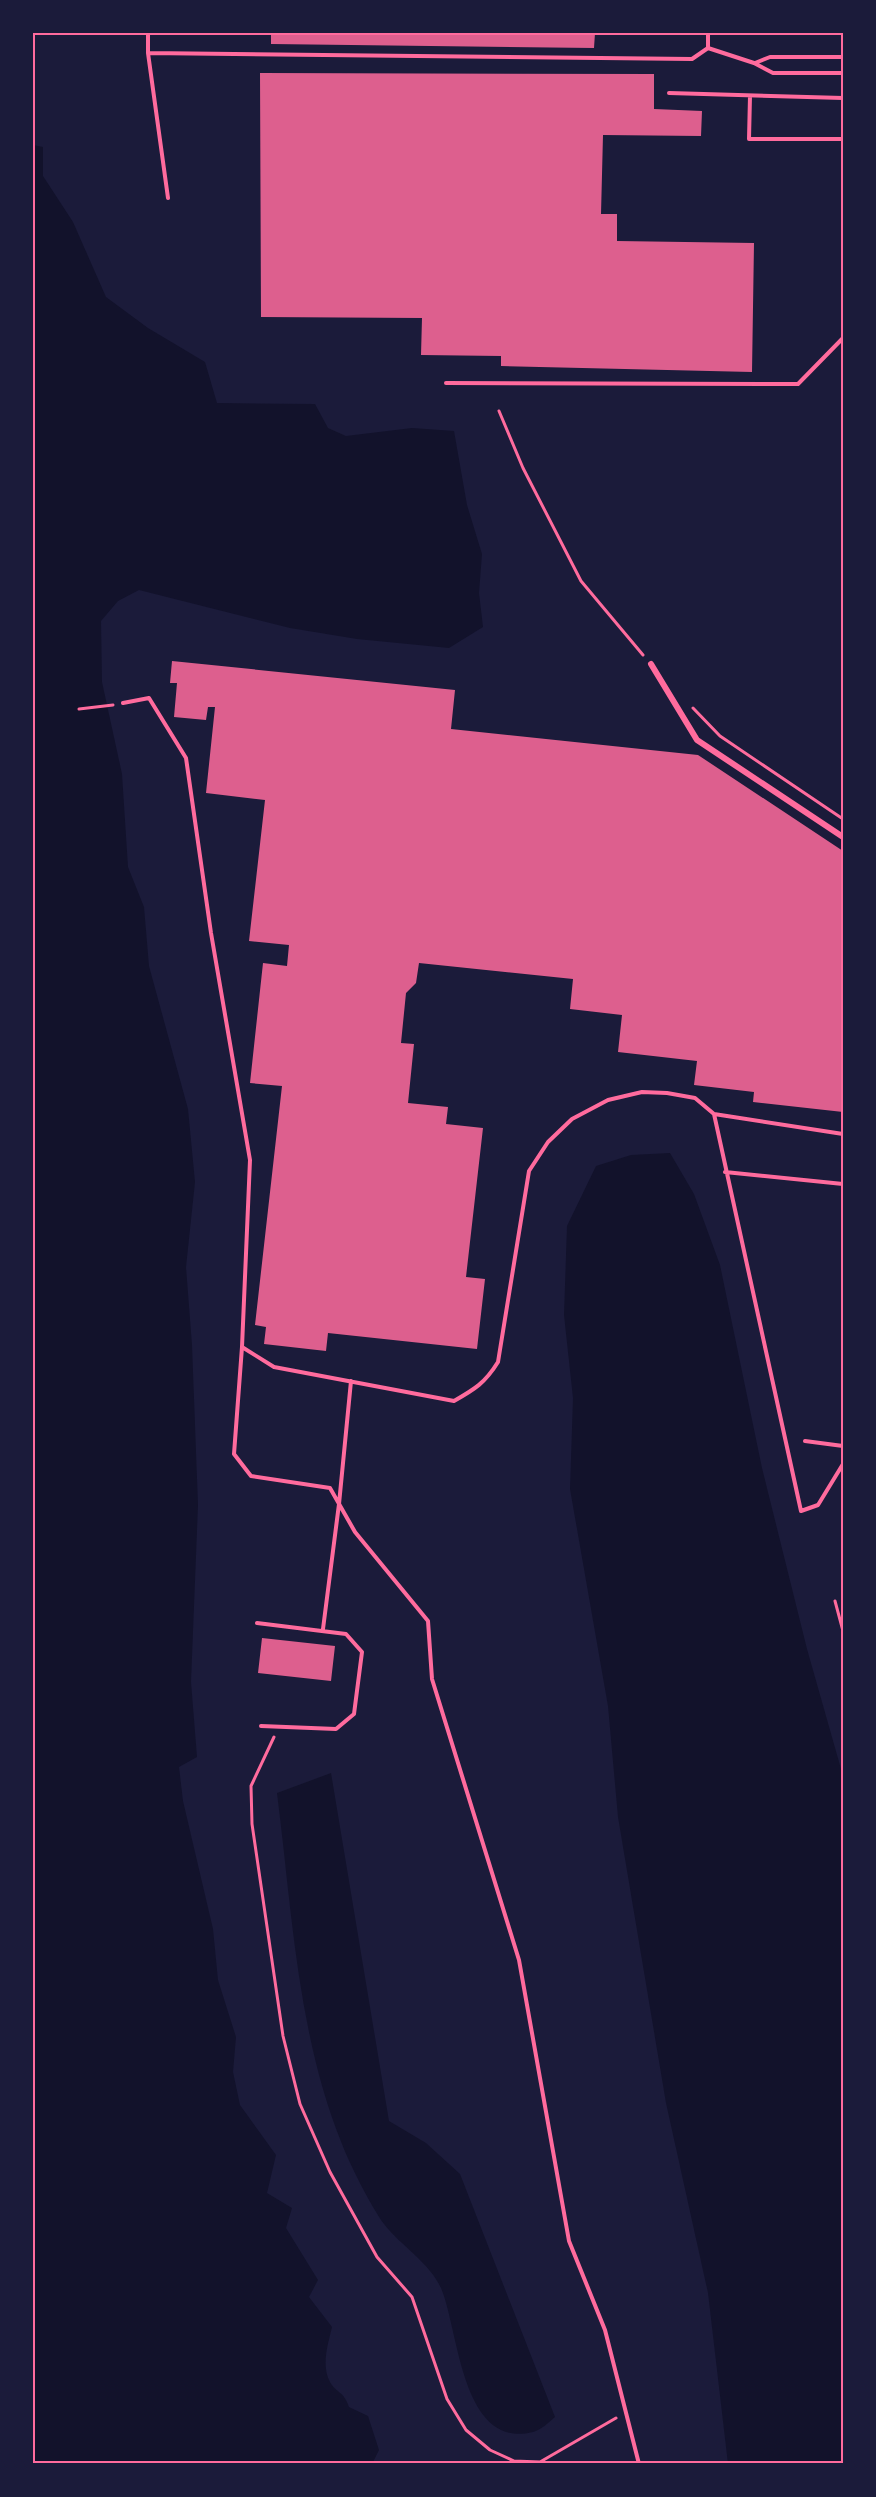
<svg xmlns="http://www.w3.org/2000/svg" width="876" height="2497" font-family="'IBM Plex Sans',sans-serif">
  <rect width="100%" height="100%" fill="#1b1b3a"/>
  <path fill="#12122b" d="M33 145 43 147V176L73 222 106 297 148 328 205 362 217 403 315 404 328 428 346 436 412 428 454 431 467 505 482 554 479 593 483 627 449 648 357 639 290 628 139 590 118 601 101 621 102 682 122 774 128 867 144 907 149 966 188 1109 195 1182 186 1267 192 1345 198 1505 191 1682 197 1757 179 1767 183 1801 213 1929 218 1980 236 2037 233 2072 240 2105 276 2155 267 2193 292 2208 286 2228 318 2280 309 2297 332 2327C328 2344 321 2365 330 2382 336 2393 344 2391 349 2407L368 2416 379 2450 372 2464H33Z
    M670 1153 694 1194 720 1265 762 1468 807 1649 843 1776V2464H728L708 2293 666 2103 618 1817 608 1706 570 1489 573 1398 564 1315 567 1226 596 1166 631 1155Z
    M331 1773 389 2121 426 2143 460 2174 555 2417C549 2422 541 2430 533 2432 461 2450 459 2330 441 2288 429 2262 401 2246 384 2224 372 2208 349 2163 342 2144 297 2033 292 1910 277 1793Z"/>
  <path fill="#dd5f8e" d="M271 33H595L594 48 271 44Z
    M260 73 654 74V109L702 111 701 136 603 135 601 214H617V241L754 243 752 372 501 366V356L421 355 422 318 261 317Z
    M172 661 455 690 451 729 698 755 843 851V1112L753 1102 754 1092 694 1085 697 1061 618 1052 622 1015 570 1009 573 979 419 963 416 983 406 993 401 1043 414 1044 408 1103 448 1107 446 1124 483 1128 466 1277 485 1279 477 1349 328 1333 326 1351 264 1344 266 1327 255 1325 282 1086 250 1083 263 963 287 966 289 945 249 941 265 800 206 793 215 707H208L206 720 174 717 177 683H170Z
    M262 1638 335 1646 331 1681 258 1673Z"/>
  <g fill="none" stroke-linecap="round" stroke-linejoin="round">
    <path stroke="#ff6b9d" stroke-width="3" d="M499 411 523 468 581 581 643 655
      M693 708 720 736 843 819
      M79 709 113 705
      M835 1601 843 1631
      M274 1737 251 1786 252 1824 283 2036 300 2104 330 2172 377 2257 412 2297 447 2399 466 2430 490 2450 514 2461 540 2462 616 2418"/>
    <path stroke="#ff6b9d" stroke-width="4" d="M148 33V53L168 198
      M708 48 754 63 773 73H843
      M708 48V33
      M148 53 692 59 708 48
      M755 63 770 57H843
      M669 93 843 98
      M750 96 749 139H843
      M446 383 798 384 843 338
      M123 703 149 698 186 758 211 933 250 1160 242 1347 274 1367 454 1401C475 1389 485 1383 498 1362L529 1171 548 1142 572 1119 608 1100 642 1092 667 1093 695 1098 714 1114 801 1511 818 1505 843 1464
      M714 1114 843 1134
      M725 1172 843 1184
      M242 1347 234 1454 251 1476 330 1488 355 1532 428 1621 432 1679 519 1960 569 2241 605 2330 639 2464
      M805 1441 843 1446
      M257 1623 346 1634 362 1652 354 1714 336 1729 261 1726
      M323 1629 339 1504 351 1381"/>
    <path stroke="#ff6b9d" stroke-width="6" d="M651 664 697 740 843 837"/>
  </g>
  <rect width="876" height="2497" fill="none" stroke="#1b1b3a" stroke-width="69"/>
  <rect x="34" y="34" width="808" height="2428" fill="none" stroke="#ff6b9d" stroke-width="2"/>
</svg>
